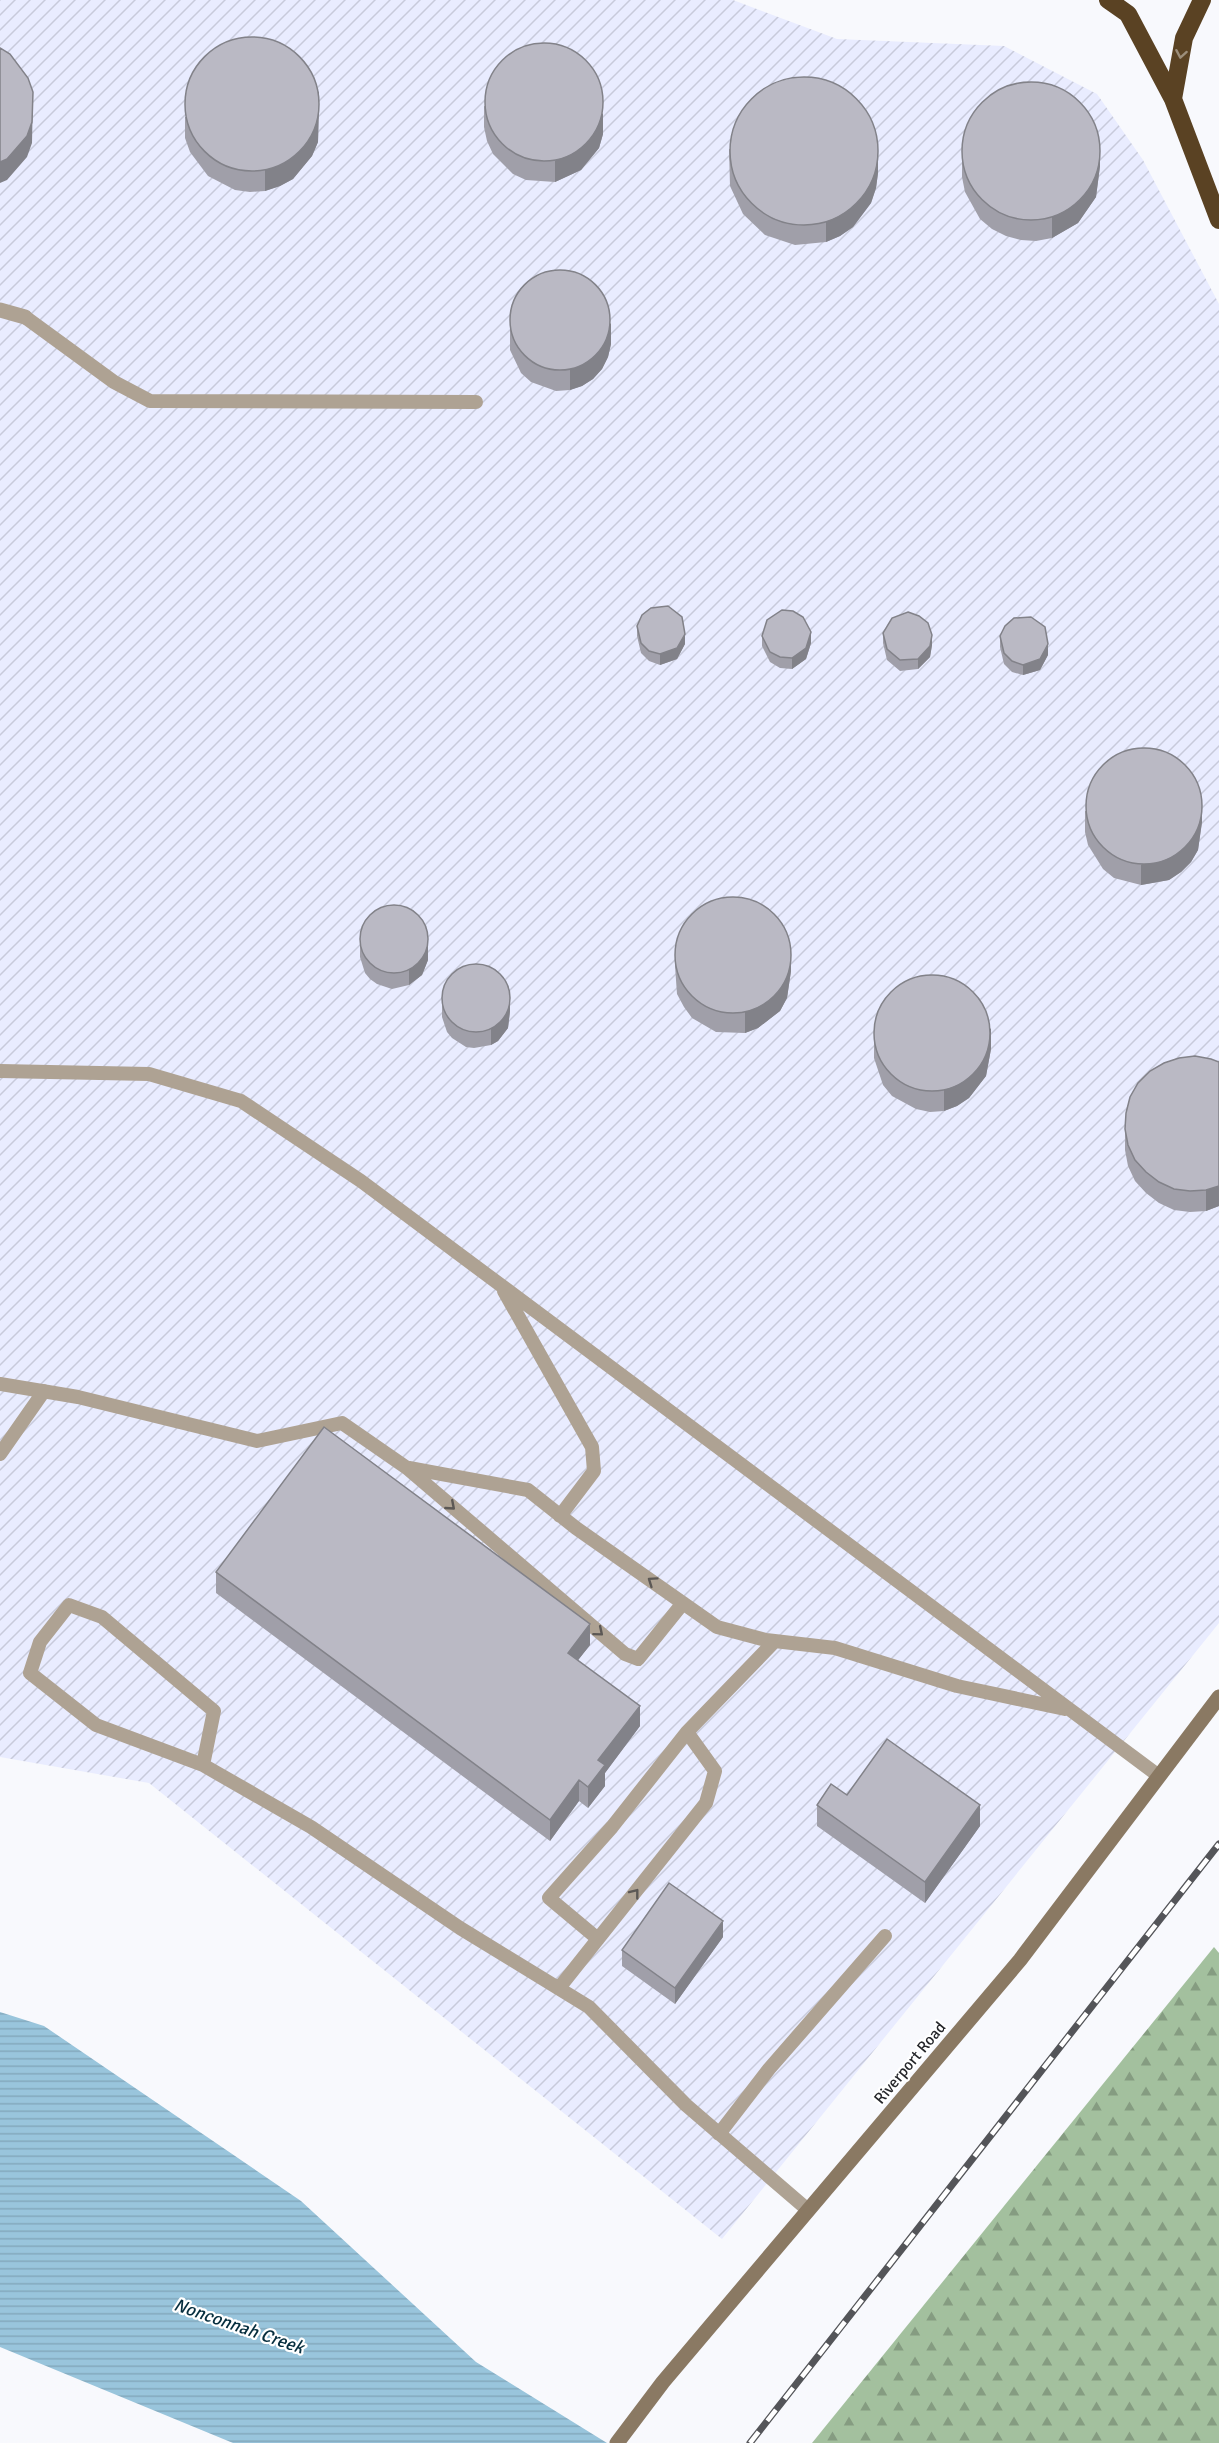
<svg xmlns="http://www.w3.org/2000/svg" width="1219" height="2443" font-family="Signika,sans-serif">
  <defs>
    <pattern id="industrial-furrows" width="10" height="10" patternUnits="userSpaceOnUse" patternTransform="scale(1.5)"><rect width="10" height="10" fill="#e9ecff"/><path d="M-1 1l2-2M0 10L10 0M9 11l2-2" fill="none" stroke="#c8cadb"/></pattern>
    <pattern id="forest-firs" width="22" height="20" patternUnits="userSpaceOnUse" patternTransform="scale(1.5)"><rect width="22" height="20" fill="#a3c09e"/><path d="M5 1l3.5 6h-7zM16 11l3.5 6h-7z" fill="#859c81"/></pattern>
    <pattern id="water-rules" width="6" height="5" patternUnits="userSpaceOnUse" patternTransform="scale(1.5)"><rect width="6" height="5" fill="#99c5dc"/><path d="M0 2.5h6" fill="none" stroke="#84a9bd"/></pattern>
  </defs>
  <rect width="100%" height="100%" fill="#f8f9fd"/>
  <path fill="url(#industrial-furrows)" d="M0 0H733L837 39 1004 46 1097 94 1143 160 1219 304V1623L722 2239 149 1783 0 1757Z"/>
  <path fill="url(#forest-firs)" d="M1214 1947 1219 1953V2443H812Z"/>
  <path fill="url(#water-rules)" d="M0 2012 44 2026 301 2201 476 2362 607 2443H233L0 2347Z"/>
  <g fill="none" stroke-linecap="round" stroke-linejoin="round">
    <path stroke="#aea293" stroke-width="14" d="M25 317 114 382 150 401 476 402
      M0 1071 149 1074 241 1101 361 1181 1159 1776
      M504 1291 592 1447 594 1471 560 1516
      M0 1384 78 1397 257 1441 342 1423 407 1468 625 1654 638 1659 683 1603
      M0 1454 44 1391
      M409 1468 528 1490 576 1528 717 1627 766 1640 835 1648 957 1686 1065 1709
      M203 1765 214 1711 102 1617 69 1605 40 1642 30 1673 96 1725 203 1765 311 1827 460 1928 589 2007 686 2105 808 2210
      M598 1939 549 1898 612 1827 687 1732 775 1641
      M559 1988 706 1803 715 1771 687 1732
      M719 2134 769 2069 885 1936"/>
    <path stroke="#aea293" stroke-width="15" d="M0 310 25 317"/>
    <path stroke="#8a7963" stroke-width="15" d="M617 2443 663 2382 1020 1960 1219 1697"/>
    <path stroke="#5a4223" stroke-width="18" d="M1108 0 1128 14 1173 99
      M1202 0 1184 38 1173 99 1219 220"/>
    <defs>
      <path id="rail" d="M750 2443 1219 1844"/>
    </defs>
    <use href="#rail" stroke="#545559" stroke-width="7"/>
    <use href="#rail" stroke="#fff" stroke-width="4.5" stroke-dasharray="14" stroke-linecap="butt"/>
  </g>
  <path fill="#a09fa9" d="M484 106 603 134 599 148 581 170 555 182 526 180 513 174 493 154 487 141 484 127Z
    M319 112 318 142 312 156 293 179 280 186 265 191 250 192 235 190 208 176 190 152 185 138V117Z
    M729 149 878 173 876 188 871 203 853 227 840 236 826 242 795 245 765 235 743 214 730 186Z
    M962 156 1100 166 1096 197 1078 223 1052 238 1036 241 1021 240 1006 236 992 229 980 219 965 192 962 177Z
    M510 329 611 344 608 357 602 369 593 379 582 386 570 390 556 391 531 382 521 373 510 350Z
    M637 626 685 644 677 659 660 665 649 661 641 653 637 636Z
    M883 633 932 645 930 657 918 669 900 671 887 660 883 643Z
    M762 636 811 643 806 659 792 669 780 668 770 662 762 646Z
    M1000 636 1048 655 1040 670 1023 675 1012 672 1004 664 1000 647Z
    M1085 811 1202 822 1198 850 1191 862 1181 872 1169 880 1141 885 1114 878 1103 869 1088 845 1085 832Z
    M360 933 428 960 422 975 409 985 392 989 377 984 370 979 365 973 360 957Z
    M675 945 791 971 787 998 780 1011 758 1028 745 1033 716 1032 692 1018 684 1007 677 994 675 966Z
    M442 993 510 1011 508 1028 498 1041 491 1045 474 1048 466 1047 452 1038 447 1032 442 1017Z
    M874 1037 991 1049 986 1076 969 1098 957 1106 944 1111 930 1112 916 1109 892 1096 883 1085 874 1058Z
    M1219 1062V1206L1206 1211 1190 1212 1174 1210 1159 1203 1146 1193 1135 1181 1128 1166 1125 1150V1129Z
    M216 1572 590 1645 578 1660 640 1726 605 1773V1786L588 1808 579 1801 550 1841 216 1593Z
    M817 1805 980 1826 925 1903 817 1826Z
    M723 1937 675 2004 622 1966V1950Z"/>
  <path fill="#828289" d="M319 91 318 142 312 156 293 179 280 186 265 191V170Z
    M33 92 32 143 27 157 7 180 0 183V162Z
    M603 113V134L599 148 581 170 555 182V161Z
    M1100 146V166L1096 197 1078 223 1052 238V217Z
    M878 152V173L876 188 871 203 853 227 840 236 826 242V221Z
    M611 323V344L608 357 602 369 593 379 582 386 570 390V369Z
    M811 632V643L806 659 792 669V658Z
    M685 634V644L677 659 660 665V654Z
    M932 635V645L930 657 918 669V659Z
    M1048 644V655L1040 670 1023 675V665Z
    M1202 801V822L1198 850 1191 862 1181 872 1169 880 1141 885V865Z
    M428 944V960L422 975 409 985V970Z
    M791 950V971L787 998 780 1011 758 1028 745 1033V1012Z
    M510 996V1011L508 1028 498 1041 491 1045V1029Z
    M991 1028V1049L986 1076 969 1098 957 1106 944 1111V1090Z
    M1219 1186V1206L1206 1211V1190Z
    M590 1624V1645L568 1673V1653Z
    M640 1706V1726L605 1773V1786L588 1808V1787L598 1760Z
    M579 1780V1801L550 1841V1820Z
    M980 1805V1826L925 1903V1882Z
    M723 1921V1937L675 2004V1988Z"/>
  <path fill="#bab9c4" stroke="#828289" stroke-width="1.5" d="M185 104a67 67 0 1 1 134 0a67 67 0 1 1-134 0Z
    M485 102a59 59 0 1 1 118 0a59 59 0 1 1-118 0Z
    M0 48 10 54 28 78 33 92 32 122 27 136 7 159 0 162Z
    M730 151a74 74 0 1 1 148 0a74 74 0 1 1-148 0Z
    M962 151a69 69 0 1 1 138 0a69 69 0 1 1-138 0Z
    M510 320a50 50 0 1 1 100 0a50 50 0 1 1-100 0Z
    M668 606 682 617 685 634 677 648 660 654 649 651 641 643 637 626 642 615 651 608Z
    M782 610 793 611 803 617 811 632 806 648 792 658 780 657 770 652 762 636 767 620Z
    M908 612 919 616 928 623 932 635 930 646 918 659 900 660 887 649 883 633 892 618Z
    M1031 617 1045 627 1048 644 1040 659 1023 665 1012 661 1004 653 1000 636 1005 626 1014 618Z
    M1086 806a58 58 0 1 1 116 0a58 58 0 1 1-116 0Z
    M675 955a58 58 0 1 1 116 0a58 58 0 1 1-116 0Z
    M360 939a34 34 0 1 1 68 0a34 34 0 1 1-68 0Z
    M442 998a34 34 0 1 1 68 0a34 34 0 1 1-68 0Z
    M874 1033a58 58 0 1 1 116 0a58 58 0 1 1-116 0Z
    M1195 1056 1211 1059 1219 1062V1186L1206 1190 1190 1191 1174 1189 1159 1182 1146 1172 1135 1160 1128 1145 1125 1129 1126 1113 1130 1097 1138 1083 1150 1071 1164 1063 1179 1058Z
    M324 1427 590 1624 568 1653 640 1706 598 1760 605 1765 588 1787 579 1780 550 1820 216 1572Z
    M887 1739 980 1805 925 1882 817 1805 831 1784 847 1795Z
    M669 1883 723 1921 675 1988 622 1950Z"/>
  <defs><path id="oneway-chevron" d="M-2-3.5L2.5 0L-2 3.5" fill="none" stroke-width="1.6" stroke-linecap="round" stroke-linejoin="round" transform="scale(1.5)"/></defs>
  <use stroke="#9c8e7b" href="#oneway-chevron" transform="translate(1181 54) rotate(100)"/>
  <g stroke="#5c5855">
    <use href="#oneway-chevron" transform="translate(451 1506) rotate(41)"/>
    <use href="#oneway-chevron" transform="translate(652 1581) rotate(-145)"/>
    <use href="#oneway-chevron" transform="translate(599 1632) rotate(40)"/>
    <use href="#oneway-chevron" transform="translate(635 1893) rotate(-52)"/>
  </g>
  <g text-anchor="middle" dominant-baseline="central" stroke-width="4.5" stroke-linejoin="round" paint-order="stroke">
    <g font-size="16" fill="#26272b" stroke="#fff">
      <text transform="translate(910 2063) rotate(-50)">Riverport Road</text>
    </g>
    <g font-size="18" font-style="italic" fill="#062e3e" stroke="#fff">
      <text transform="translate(239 2326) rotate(19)">Nonconnah Creek</text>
    </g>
  </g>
</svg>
